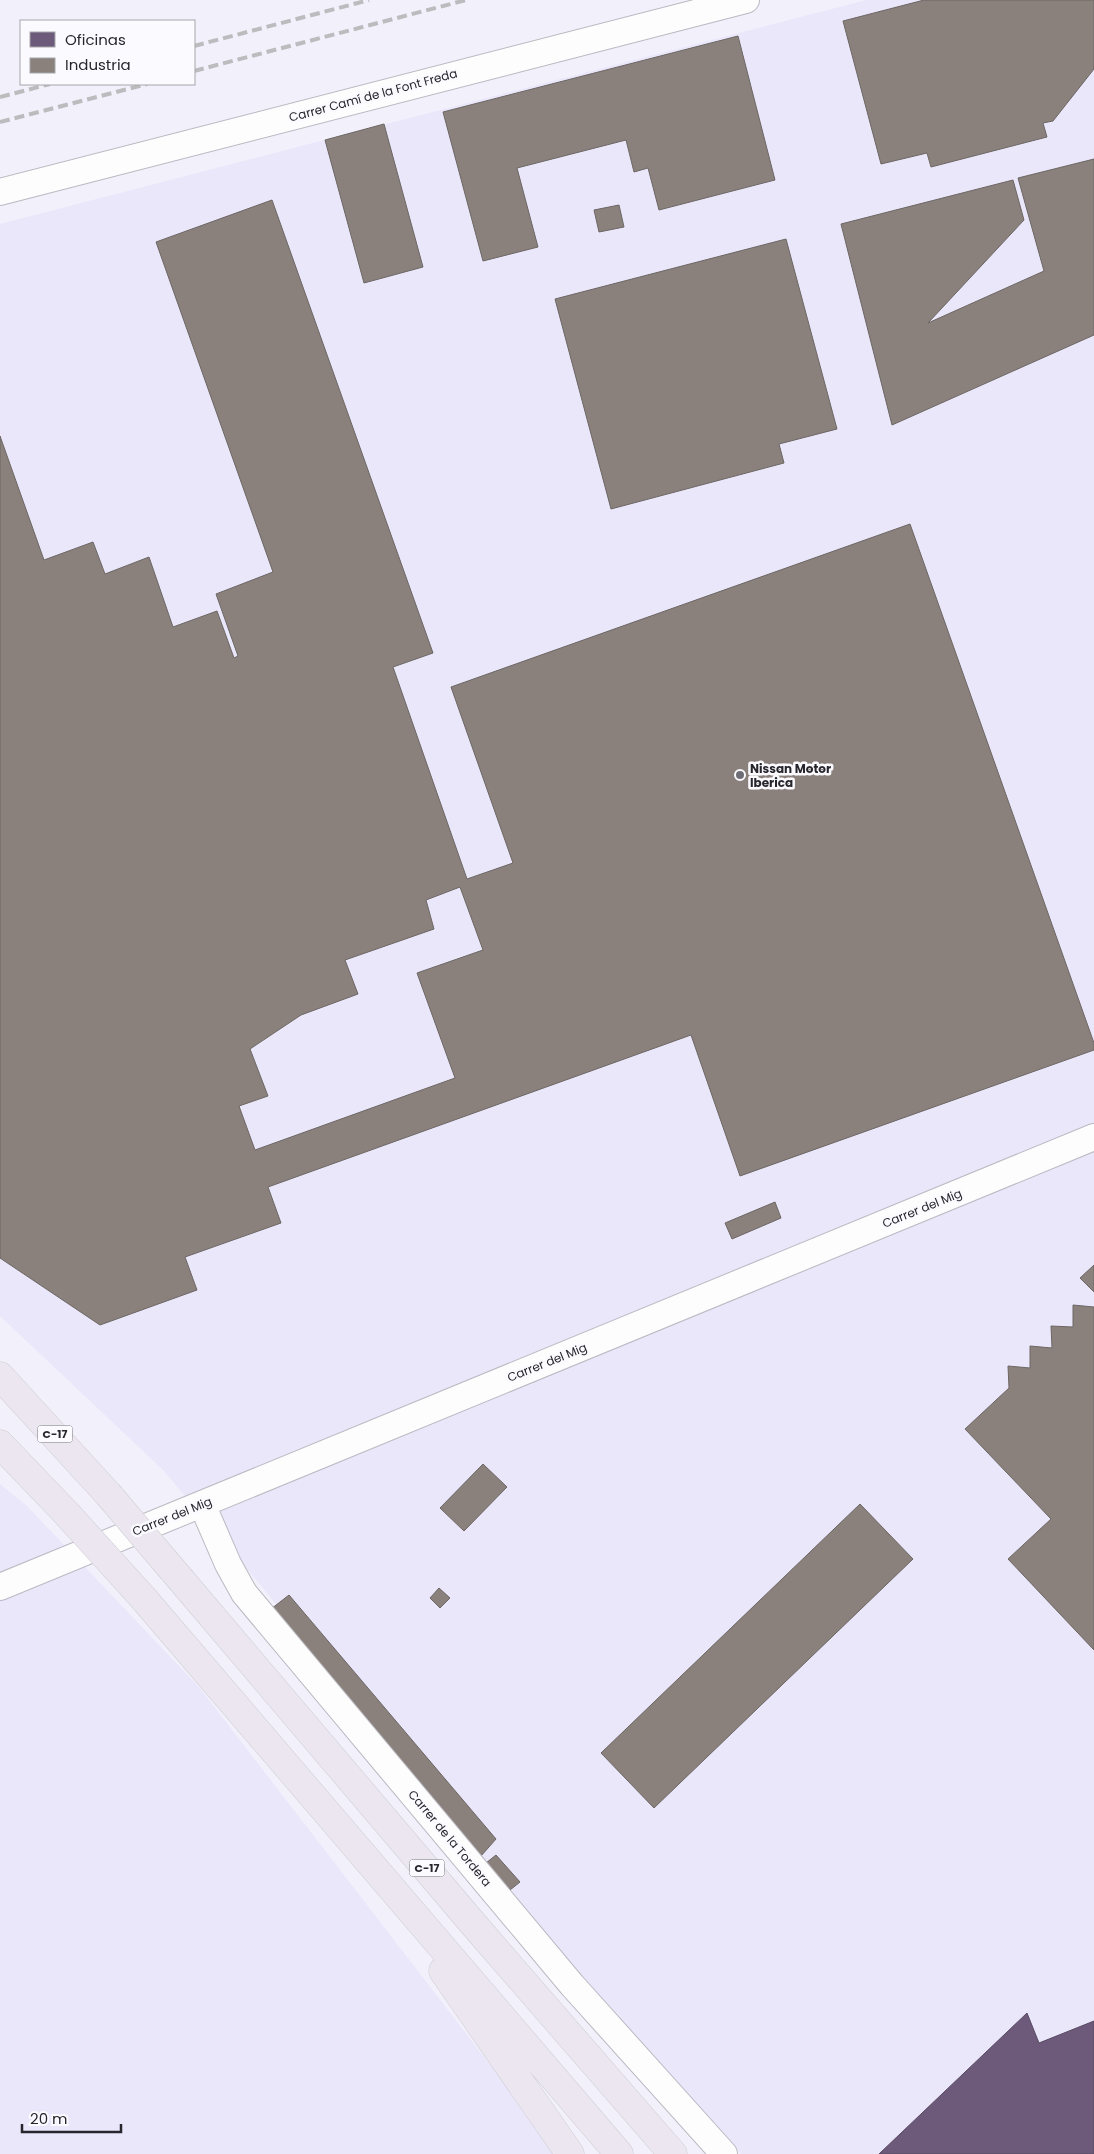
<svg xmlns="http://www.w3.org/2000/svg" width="1094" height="2154" font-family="Poppins,sans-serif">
  <rect width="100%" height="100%" fill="#f2f0fb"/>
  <path fill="#eae7fb" d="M866 0H1094V2154H741L507 1894 263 1588 163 1470 0 1316V224Z
    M0 1484 27 1506 199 1687 559 2154H0Z"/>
  <path fill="#6d597a" stroke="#584a63" d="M1027 2013 1039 2043 1094 2021V2154H879Z"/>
  <path fill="#8a817c" stroke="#6c6664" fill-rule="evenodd" d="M924 0H1094V69L1053 121 1043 123 1047 137 931 167 927 153 881 164 843 21Z
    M738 36 775 180 659 210 648 168 634 172 626 140 517 168 538 247 483 261 443 112Z
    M384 124 423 267 364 283 325 140Z
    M1094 159V335L892 425 841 224 1013 180 1024 220 928 323 1044 271 1018 178Z
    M272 200 433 653 393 667 467 879 513 863 451 687 910 524 1094 1043V1050L740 1176 691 1035 268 1187 281 1223 185 1257 197 1290 100 1325 0 1258V436L44 560 93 542 105 574 149 557 173 627 217 611 234 658 238 656 216 594 273 572 156 242ZM460 887 483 950 417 973 455 1078 255 1150 239 1106 268 1096 250 1049 301 1015 358 994 345 960 434 929 426 900Z
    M619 205 624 227 599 232 594 210Z
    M786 239 837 429 779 444 784 463 611 509 555 299Z
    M775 1202 781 1218 732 1239 725 1223Z
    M1094 1265V1292L1080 1278Z
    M1073 1305 1094 1307V1650L1008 1559 1051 1519 965 1429 1009 1388 1008 1366 1030 1368V1346L1052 1348 1051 1326 1073 1327Z
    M483 1464 507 1487 464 1531 440 1508Z
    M860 1504 913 1559 654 1808 601 1753Z
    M439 1588 450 1598 440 1608 430 1598Z
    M289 1595 496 1839 481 1856 271 1609Z
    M496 1855 520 1882 510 1890 486 1863Z"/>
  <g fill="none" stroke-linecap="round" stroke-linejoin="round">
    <defs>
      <path id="street" d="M0 192 746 0
        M202 1504 228 1564 244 1593 572 1985 724 2154
        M0 1587 1094 1137"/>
      <path id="highway" d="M0 1376 108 1494
        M0 1444 68 1515
        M182 1581 475 1926 673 2154
        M144 1599 619 2154
        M443 1971 570 2154"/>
    </defs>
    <use href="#street" stroke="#bab9c1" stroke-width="28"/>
    <use href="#highway" stroke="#cfced3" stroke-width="29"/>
    <use href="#street" stroke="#fdfdfe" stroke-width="26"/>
    <use href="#highway" stroke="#ebe6ef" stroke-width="28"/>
    <path stroke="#bcbbbe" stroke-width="4" stroke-dasharray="10 5" stroke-linecap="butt" d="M194 46 369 0
      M194 71 466 0
      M0 97 50 84
      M0 122 147 84"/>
    <defs>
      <path id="highway-bridge" d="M108 1494 182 1581
        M68 1515 144 1599"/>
    </defs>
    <use href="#highway-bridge" stroke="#cfced3" stroke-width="29" stroke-linecap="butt"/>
    <use href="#highway-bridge" stroke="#ebe6ef" stroke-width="28"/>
  </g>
  <circle fill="#6e6d75" stroke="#fbfbff" stroke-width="2" cx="740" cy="775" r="5"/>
  <g text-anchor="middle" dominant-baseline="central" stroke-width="5" stroke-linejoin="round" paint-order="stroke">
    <g fill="#fbfbff" stroke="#67666c" stroke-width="1">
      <rect x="37.5" y="1425.5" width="35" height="17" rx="4"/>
      <rect x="409.5" y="1859.5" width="35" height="17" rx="4"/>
    </g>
    <g font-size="11" font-weight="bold" fill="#27262d">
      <text x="55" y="1434">C-17</text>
      <text x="427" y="1868">C-17</text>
    </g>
    <g font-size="12" fill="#27262d" stroke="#fbfbff">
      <text transform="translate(373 95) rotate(-15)">Carrer Camí de la Font Freda</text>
      <text transform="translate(922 1208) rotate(-22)">Carrer del Mig</text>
      <text transform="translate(547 1362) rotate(-22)">Carrer del Mig</text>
      <text transform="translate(172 1516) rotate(-22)">Carrer del Mig</text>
      <text transform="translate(450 1838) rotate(50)">Carrer de la Tordera</text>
    </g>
    <g font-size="12" font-weight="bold" fill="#27262d" stroke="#fbfbff" text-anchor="start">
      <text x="750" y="768">Nissan Motor<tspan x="750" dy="14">Iberica</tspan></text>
    </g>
  </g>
  <rect x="20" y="20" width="175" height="65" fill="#fbfbff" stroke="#a6a6ab"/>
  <rect x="30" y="32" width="25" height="15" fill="#6d597a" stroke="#a6a6ab"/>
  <text x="65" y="45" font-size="15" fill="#27262d">Oficinas</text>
  <rect x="30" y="58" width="25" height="15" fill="#8a817c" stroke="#a6a6ab"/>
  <text x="65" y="70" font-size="15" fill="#27262d">Industria</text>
  <path d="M22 2124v8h99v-8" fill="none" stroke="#27262d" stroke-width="2.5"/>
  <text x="30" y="2124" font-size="15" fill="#27262d" stroke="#fbfbff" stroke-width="4" paint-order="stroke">20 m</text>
</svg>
